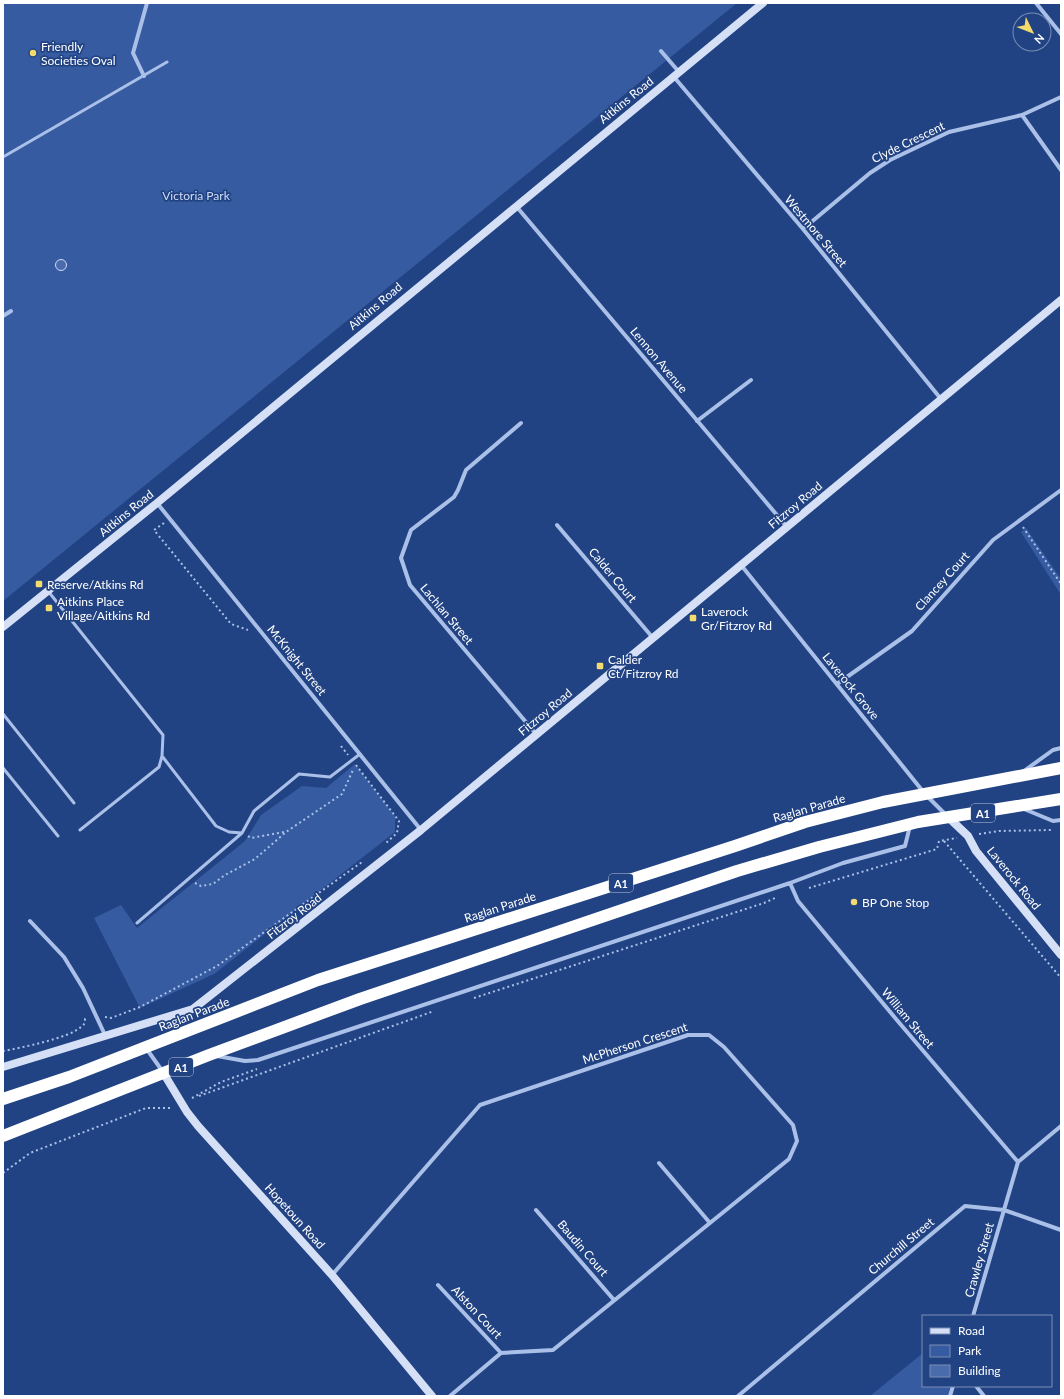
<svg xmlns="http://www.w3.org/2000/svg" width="1064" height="1399" font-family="Lato,sans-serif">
  <rect width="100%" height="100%" fill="#224383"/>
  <path fill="#365ba0" d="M3 3H737L3 601Z
    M1026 528 1061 579V595L1021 532Z
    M355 764 395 816V832L214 974 140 1008 94 918 121 905 137 928 245 841 261 815 302 786 326 788Z
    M923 1353V1386H953L950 1396H870Z"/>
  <path fill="#4b6cac" stroke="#cedcf6" d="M55.5 265a5.5 5.5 0 1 1 11 0a5.5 5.5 0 1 1-11 0Z"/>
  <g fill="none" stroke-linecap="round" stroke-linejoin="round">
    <path stroke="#aac0e8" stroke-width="2" stroke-dasharray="2 3" stroke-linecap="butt" d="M164 523 154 530 231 624 248 630
      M1023 527 1061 584
      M341 746 348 755
      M356 765 399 821 397 833 386 843
      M979 834 999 831 1052 830
      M248 836 251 838 284 832
      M944 841 1061 978
      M195 883 201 886 213 884 225 875 255 859 286 832 342 794 353 770
      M809 888 937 849 939 841 957 838
      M474 998 764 903 775 898
      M105 1017 111 1018 140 1007 217 966 362 862
      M3 1051C20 1048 69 1038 81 1027 84 1025 85 1023 85 1019L88 1018
      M199 1096 434 1011
      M192 1098 221 1082 257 1069
      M3 1173 30 1153 146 1108H170"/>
    <path stroke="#aac0e8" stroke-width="3" d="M3 157 167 62
      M48 591 163 735 162 756 159 767 80 830
      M3 714 74 803
      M162 756 216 826 229 832 242 833
      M3 768 58 836
      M137 923 242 833 254 811 299 774 330 777 360 754"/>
    <path stroke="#aac0e8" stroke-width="4" d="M1036 3 1061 34
      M661 51 679 72
      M144 76 133 53 147 3
      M674 77 803 229 941 399
      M1022 115 1061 170
      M516 206 787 527
      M803 229 870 173 890 160 949 132 1022 115 1061 97
      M3 316 11 311
      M697 421 751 380
      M521 423 466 470 458 490 454 497 411 530 401 558 410 585 536 734
      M157 503 421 830
      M557 525 653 638
      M741 565 925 794 946 815
      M837 684 912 631 993 540 1061 490
      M1024 771 1053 750 1061 748
      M1024 809 1053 821 1061 820
      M790 883 798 901 896 1019 1018 1162
      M30 921 64 957 83 988 105 1035
      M146 1048 163 1072
      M217 1056 245 1061 258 1060 790 883 843 863 905 846 910 826
      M659 1163 710 1223
      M536 1210 614 1300
      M332 1275 480 1105 688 1035H709L724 1047 793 1125 797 1141 789 1159 553 1350 501 1353 450 1396
      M438 1285 501 1353
      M973 1316 1018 1162 1061 1126
      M976 1386 984 1396
      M738 1396 965 1206 1004 1210 1061 1230
      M950 1396 953 1386"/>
    <path stroke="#d5e0f7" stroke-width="8" d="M3 627 157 503 763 3
      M948 817 968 836 976 851 1061 955
      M3 1067 193 1009 421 830 1061 300
      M164 1074 187 1112 198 1126 332 1275 432 1396"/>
    <path stroke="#fff" stroke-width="12" d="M3 1099 69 1077 318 980 735 846 805 822 883 802 1061 768
      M3 1136 209 1055 360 999 737 871 819 847 918 822 1061 799"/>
  </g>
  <g fill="#f4db6d" stroke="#224383" stroke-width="1.5">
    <circle cx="33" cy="53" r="4"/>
    <rect x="35" y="580" width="8" height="8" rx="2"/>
    <rect x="45" y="604" width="8" height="8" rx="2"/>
    <rect x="689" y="614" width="8" height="8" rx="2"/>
    <rect x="596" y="662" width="8" height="8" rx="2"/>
    <circle cx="854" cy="902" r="4"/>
  </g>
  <g text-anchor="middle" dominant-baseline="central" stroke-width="3.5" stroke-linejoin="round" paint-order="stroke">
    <g fill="#224383" stroke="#bdc7da" stroke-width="1">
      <rect x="971" y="804" width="24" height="18" rx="3"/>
      <rect x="609" y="874" width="24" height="18" rx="3"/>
      <rect x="169" y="1058" width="24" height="18" rx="3"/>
    </g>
    <g font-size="11" font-weight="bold" fill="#fff">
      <text x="983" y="813">A1</text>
      <text x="621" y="883">A1</text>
      <text x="181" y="1067">A1</text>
    </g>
    <g font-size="12" fill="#fff" stroke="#224383" text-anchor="start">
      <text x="41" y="46">Friendly<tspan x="41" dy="14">Societies Oval</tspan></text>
      <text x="47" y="584">Reserve/Atkins Rd</text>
      <text x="57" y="601">Aitkins Place<tspan x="57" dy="14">Village/Aitkins Rd</tspan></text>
      <text x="701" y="611">Laverock<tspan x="701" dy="14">Gr/Fitzroy Rd</tspan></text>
      <text x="608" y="659">Calder<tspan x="608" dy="14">Ct/Fitzroy Rd</tspan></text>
      <text x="862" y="902">BP One Stop</text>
    </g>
    <g font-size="12" fill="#fff" stroke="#224383">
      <text transform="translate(626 100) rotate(-39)">Aitkins Road</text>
      <text transform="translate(908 142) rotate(-26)">Clyde Crescent</text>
      <text transform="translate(816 231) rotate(50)">Westmore Street</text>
      <text transform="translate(375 306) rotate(-40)">Aitkins Road</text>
      <text transform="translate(659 360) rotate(50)">Lennon Avenue</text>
      <text transform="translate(795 505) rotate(-40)">Fitzroy Road</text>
      <text transform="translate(126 513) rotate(-39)">Aitkins Road</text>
      <text transform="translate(613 575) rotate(50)">Calder Court</text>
      <text transform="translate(942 581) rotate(-48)">Clancey Court</text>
      <text transform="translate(447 614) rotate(50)">Lachlan Street</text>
      <text transform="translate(297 660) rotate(51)">McKnight Street</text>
      <text transform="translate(851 686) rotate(51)">Laverock Grove</text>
      <text transform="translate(545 712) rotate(-40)">Fitzroy Road</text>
      <text transform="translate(809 808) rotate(-16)">Raglan Parade</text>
      <text transform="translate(1014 878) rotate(51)">Laverock Road</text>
      <text transform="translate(500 907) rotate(-18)">Raglan Parade</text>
      <text transform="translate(294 916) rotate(-38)">Fitzroy Road</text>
      <text transform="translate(194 1014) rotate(-21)">Raglan Parade</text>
      <text transform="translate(908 1018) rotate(50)">William Street</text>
      <text transform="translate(635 1043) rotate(-18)">McPherson Crescent</text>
      <text transform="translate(295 1216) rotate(48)">Hopetoun Road</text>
      <text transform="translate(901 1246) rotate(-40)">Churchill Street</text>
      <text transform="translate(583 1248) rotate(49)">Baudin Court</text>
      <text transform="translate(979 1260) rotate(-74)">Crawley Street</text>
      <text transform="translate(477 1312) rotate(47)">Alston Court</text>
    </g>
    <g font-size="12" fill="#cedcf6" stroke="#224383">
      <text x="196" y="195">Victoria Park</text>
    </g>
  </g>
  <rect width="1064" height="1399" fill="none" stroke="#ffffff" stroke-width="8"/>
  <rect x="922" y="1315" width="130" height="72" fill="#224383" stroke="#7a8eb5"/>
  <rect x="930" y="1328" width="20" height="6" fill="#d5e0f7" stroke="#7a8eb5"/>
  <text x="958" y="1335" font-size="12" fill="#ffffff">Road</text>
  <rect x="930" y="1345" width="20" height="12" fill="#365ba0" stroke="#7a8eb5"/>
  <text x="958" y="1355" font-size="12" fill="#ffffff">Park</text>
  <rect x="930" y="1365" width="20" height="12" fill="#4b6cac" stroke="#7a8eb5"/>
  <text x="958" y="1375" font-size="12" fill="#ffffff">Building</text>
  <g transform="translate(1032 32) rotate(133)"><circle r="19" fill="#224383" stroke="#7a8eb5"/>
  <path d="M0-3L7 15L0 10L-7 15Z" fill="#f4db6d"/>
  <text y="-6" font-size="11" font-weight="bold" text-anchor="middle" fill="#ffffff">N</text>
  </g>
</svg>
